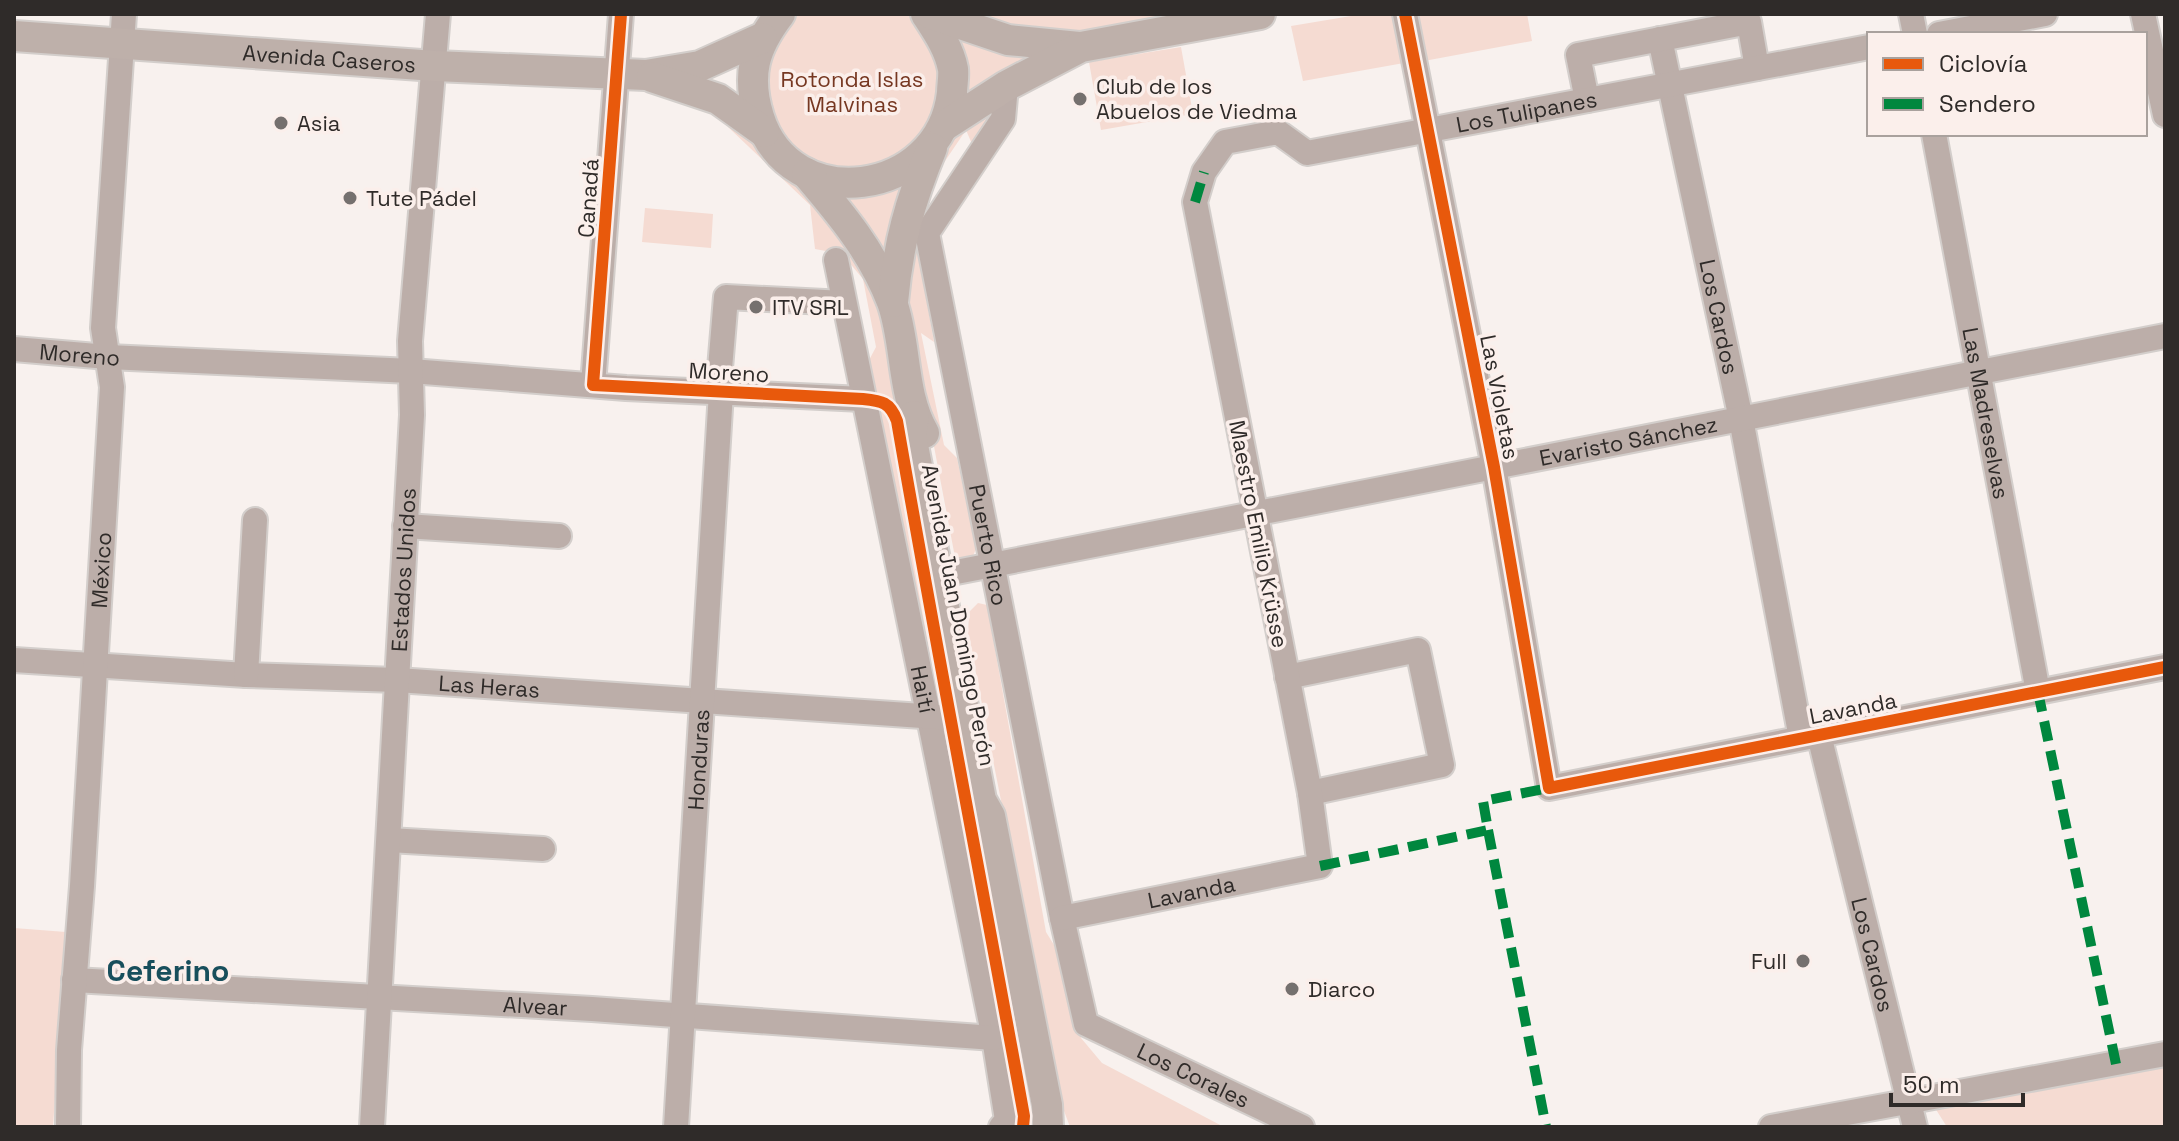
<svg xmlns="http://www.w3.org/2000/svg" width="2179" height="1141" font-family="'Space Grotesk',sans-serif">
  <rect width="100%" height="100%" fill="#f8f1ee"/>
  <path fill="#f5dbd2" d="M795 14H908C981 68 922 190 828 165 813 161 797 153 787 140 776 127 764 109 766 91 769 61 769 34 795 14Z
    M959 14H1208L1075 36 1043 34Z
    M1363 14H1392L1395 18 1404 63 1303 81 1291 26Z
    M1415 14H1527L1532 41 1424 61Z
    M955 33 1037 54 969 95Z
    M1181 47 1193 114 1101 130 1089 62Z
    M993 112 972 144 966 130 922 195 927 211 914 230 934 342 921 333 944 445 957 458 976 549 972 558 966 562 960 560 954 552 911 325C907 320 903 315 902 309 895 274 918 182 938 152 951 132 972 122 993 112Z
    M729 119 761 146 845 231 883 305 952 690 945 696 936 694 867 364 876 347 863 279 842 254 815 249 810 205 728 127Z
    M903 183 889 272 845 201 849 198 883 194Z
    M645 208 713 214 711 248 642 242Z
    M978 603 987 605 1046 932 1054 945 1081 1038 1102 1063 1224 1127H1070L1060 1100 968 633 969 612Z
    M952 730 960 735 1039 1127H1016L944 734Z
    M14 928 66 932 53 1127H14Z
    M2165 1065V1127H1947L1935 1108Z"/>
  <g fill="none" stroke-linecap="round" stroke-linejoin="round">
    <defs>
      <g id="minor">
        <path d="M1405 14 1494 467 1549 788 2165 667"/>
        <path d="M1911 14 1915 34"/>
        <path d="M2143 14 2165 115"/>
        <path d="M1939 34 2045 14"/>
        <path id="s1" d="M1660 39 1741 419 1801 738"/>
        <path id="s2" d="M1006 86 1003 119 927 233 1062 918 1086 1024 1302 1127"/>
        <path d="M1587 100 1578 55 1749 22 1757 68"/>
        <path id="s3" d="M1934 134 2038 692"/>
        <path id="s4" d="M836 260 994 1038 1007 1120 1001 1127"/>
        <path id="s5" d="M14 349 108 357 411 371 626 388 863 399"/>
        <path d="M593 385 621 14"/>
        <path d="M718 392 726 297 844 303"/>
        <path d="M405 526 559 536"/>
        <path id="s6" d="M951 573 2165 336"/>
        <path id="s7" d="M14 660 246 675 397 680 966 719"/>
        <path d="M246 675 255 520"/>
        <path d="M1287 677 1418 650 1442 765 1310 793"/>
        <path id="s8" d="M1819 735 1915 1127"/>
        <path d="M389 840 543 849"/>
        <path id="s9" d="M1062 918 1320 866 1310 793 1195 202 1204 172 1225 142 1278 132 1307 153 1869 47"/>
        <path id="s10" d="M74 980 592 1009 994 1038"/>
        <path id="s11" d="M68 1127 69 1050 82 886 112 387 103 328 124 14"/>
        <path id="s12" d="M372 1127 412 415 410 341 438 14"/>
        <path id="s13" d="M676 1127 721 392"/>
        <path d="M1771 1127 2165 1054"/>
      </g>
      <g id="major">
        <path d="M780 14C754 48 746 75 759 117 790 217 940 198 952 93 952 85 954 77 953 69 949 48 937 31 926 14"/>
        <path d="M931 14 1008 40 1079 47"/>
        <path id="s14" d="M14 36 435 66 646 75 700 66 762 38"/>
        <path d="M652 77 718 99 764 132"/>
        <path d="M944 126 1006 86 1081 47 1260 14"/>
        <path d="M807 174C841 214 873 252 892 302 907 344 901 393 924 433"/>
        <path d="M893 302C898 244 910 201 932 148"/>
        <path d="M914 416 911 435 981 800 990 816 1047 1105 1048 1127"/>
      </g>
    </defs>
    <use href="#minor" stroke="#d3cecb" stroke-width="28"/>
    <use href="#major" stroke="#d3cecb" stroke-width="34"/>
    <use href="#minor" stroke="#bcaea9" stroke-width="24"/>
    <use href="#major" stroke="#beb0aa" stroke-width="30"/>
    <path stroke="#00873e" stroke-width="10" stroke-dasharray="20 10" stroke-linecap="butt" d="M1195 202 1204 172
      M2038 692 2116 1064
      M1488 830 1546 1127
      M1320 866 1488 830 1483 801 1549 788"/>
    <defs>
      <path id="cycleway" d="M621 14 593 385 863 399C882 401 890 402 897 421 937 653 982 884 1024 1116L1023 1127
        M1405 14 1494 467 1549 788 2165 667"/>
    </defs>
    <use href="#cycleway" stroke="#fbefeb" stroke-width="17"/>
    <use href="#cycleway" stroke="#e8590c" stroke-width="12"/>
  </g>
  <g fill="#75706e" stroke="#fbefeb" stroke-width="3">
    <circle cx="1080" cy="99" r="8"/>
    <circle cx="281" cy="123" r="8"/>
    <circle cx="350" cy="198" r="8"/>
    <circle cx="756" cy="307" r="8"/>
    <circle cx="1803" cy="961" r="8"/>
    <circle cx="1292" cy="989" r="8"/>
  </g>
  <g text-anchor="middle" dominant-baseline="central" stroke-width="7" stroke-linejoin="round" paint-order="stroke">
    <g font-size="22" fill="#2f2b29" stroke="#fbefeb">
      <text stroke="none"><textPath href="#s14" startOffset="316">Avenida Caseros</textPath></text>
      <text stroke="none"><textPath href="#s9" startOffset="1320">Los Tulipanes</textPath></text>
      <text transform="translate(588 198) rotate(-86)">Canadá</text>
      <text stroke="none"><textPath href="#s1" startOffset="284">Los Cardos</textPath></text>
      <text stroke="none"><textPath href="#s5" startOffset="66">Moreno</textPath></text>
      <text transform="translate(729 372) rotate(3)">Moreno</text>
      <text transform="translate(1500 397) rotate(79)">Las Violetas</text>
      <text stroke="none"><textPath href="#s3" startOffset="284">Las Madreselvas</textPath></text>
      <text stroke="none"><textPath href="#s6" startOffset="690">Evaristo Sánchez</textPath></text>
      <text transform="translate(1259 534) rotate(79)">Maestro Emilio Krüsse</text>
      <text stroke="none"><textPath href="#s2" startOffset="488">Puerto Rico</textPath></text>
      <text stroke="none"><textPath href="#s11" startOffset="558">México</textPath></text>
      <text stroke="none"><textPath href="#s12" startOffset="558">Estados Unidos</textPath></text>
      <text transform="translate(959 615) rotate(79)">Avenida Juan Domingo Perón</text>
      <text stroke="none"><textPath href="#s7" startOffset="476">Las Heras</textPath></text>
      <text stroke="none"><textPath href="#s4" startOffset="438">Haití</textPath></text>
      <text transform="translate(1853 708) rotate(-11)">Lavanda</text>
      <text stroke="none"><textPath href="#s13" startOffset="368">Honduras</textPath></text>
      <text stroke="none"><textPath href="#s9" startOffset="132">Lavanda</textPath></text>
      <text stroke="none"><textPath href="#s8" startOffset="226">Los Cardos</textPath></text>
      <text stroke="none"><textPath href="#s10" startOffset="462">Alvear</textPath></text>
      <text stroke="none"><textPath href="#s2" startOffset="1096">Los Corales</textPath></text>
    </g>
    <g font-size="22" fill="#763721" stroke="#fbefeb">
      <text x="852" y="79">Rotonda Islas<tspan x="852" dy="25">Malvinas</tspan></text>
    </g>
    <g font-size="22" fill="#2f2b29" stroke="#fbefeb" text-anchor="start">
      <text x="1096" y="86">Club de los<tspan x="1096" dy="25">Abuelos de Viedma</tspan></text>
      <text x="297" y="123">Asia</text>
      <text x="366" y="198">Tute Pádel</text>
      <text x="772" y="307">ITV SRL</text>
      <text x="1787" y="961" text-anchor="end">Full</text>
      <text x="1308" y="989">Diarco</text>
    </g>
    <g font-size="30" font-weight="bold" fill="#184f5c" stroke="#fbefeb">
      <text x="168" y="970">Ceferino</text>
    </g>
  </g>
  <rect width="2179" height="1141" fill="none" stroke="#2f2b29" stroke-width="32"/>
  <rect x="1867" y="32" width="280" height="104" fill="#fbefeb" stroke="#a9a19d" stroke-width="2"/>
  <rect x="1883" y="58" width="40" height="12" fill="#e8590c" stroke="#a9a19d" stroke-width="2"/>
  <text x="1939" y="72" font-size="24" fill="#2f2b29">Ciclovía</text>
  <rect x="1883" y="98" width="40" height="12" fill="#00873e" stroke="#a9a19d" stroke-width="2"/>
  <text x="1939" y="112" font-size="24" fill="#2f2b29">Sendero</text>
  <path d="M1891 1093v12h132v-12" fill="none" stroke="#2f2b29" stroke-width="4"/>
  <text x="1903" y="1093" font-size="24" fill="#2f2b29" stroke="#fbefeb" stroke-width="6" paint-order="stroke">50 m</text>
</svg>
